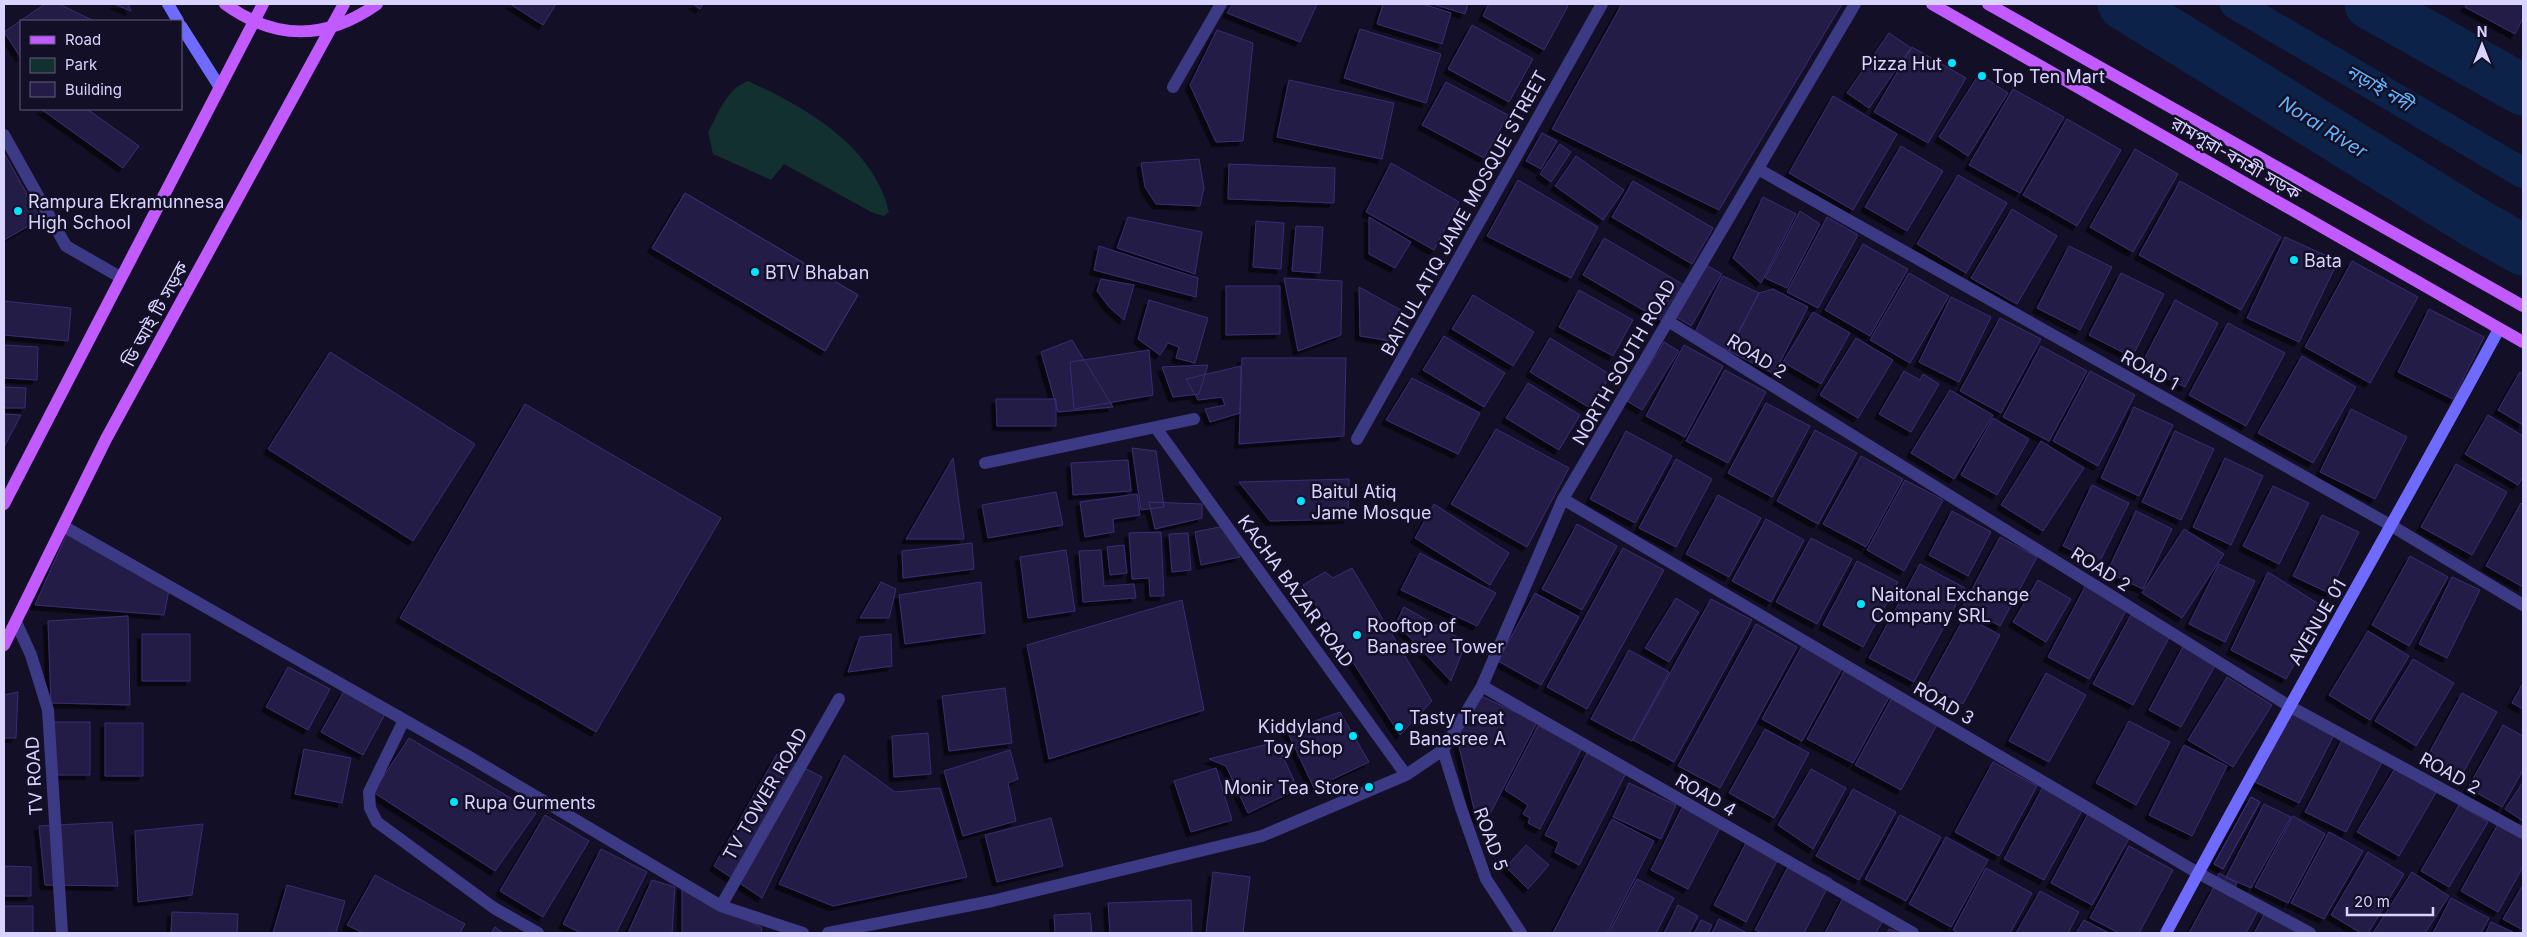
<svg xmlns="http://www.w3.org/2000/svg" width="2527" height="937" font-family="Inter,'Noto Sans Bengali',sans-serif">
  <defs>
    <filter id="shadow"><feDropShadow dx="-4.5" dy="4.5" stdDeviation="0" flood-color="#0009"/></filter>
  </defs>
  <rect width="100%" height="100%" fill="#130f26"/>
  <path fill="#12302f" d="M748 81C805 107 874 146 889 212L884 216 873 213 784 164 771 180 713 154 708 132C719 113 726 89 748 81Z"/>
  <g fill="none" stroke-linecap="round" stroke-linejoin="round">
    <path stroke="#0c2248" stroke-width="30" d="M2235 4 2523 173"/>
    <path stroke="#0c2248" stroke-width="51" d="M2123 4 2477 224 2523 250
      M2370 4 2523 90"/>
  </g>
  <path fill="#241b47" stroke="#3b2d73" filter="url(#shadow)" d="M45 4H59L94 21H21V58L4 32Z
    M114 4H128L131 11Z
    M510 4H556L543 25Z
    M693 4H703L700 9Z
    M1233 4H1317L1300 42 1227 13Z
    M1383 4H1423L1451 13 1442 44 1377 24Z
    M1433 4H1468L1465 14Z
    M1489 4H1564L1568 6 1544 50 1483 16Z
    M1622 4H1842L1719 210 1552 129Z
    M2467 4H2523V18L2515 34 2465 7Z
    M1472 25 1533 59 1509 102 1448 69Z
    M1360 29 1441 54 1426 103 1344 78Z
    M1217 30 1253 43 1243 141 1216 142 1190 85Z
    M1889 33 1911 48 1869 108 1847 93Z
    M1912 47 1966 78 1928 143 1874 112Z
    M1979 74 2008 93 1968 156 1939 137Z
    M1289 80 1394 103 1382 159 1277 137Z
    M1446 82 1508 115 1484 158 1422 125Z
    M2013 89 2064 117 2020 193 1969 165Z
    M1833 96 1897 134 1853 210 1789 173Z
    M41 109H87L139 146 123 168Z
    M2067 119 2121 150 2077 226 2023 195Z
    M1542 133 1557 141 1541 169 1526 161Z
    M1560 144 1571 152 1551 182 1540 174Z
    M1901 146 1943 171 1907 231 1865 207Z
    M2135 149 2178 174 2133 252 2090 227Z
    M4 153 41 219 4 240Z
    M1576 156 1624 190 1603 220 1555 186Z
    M1199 159 1204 188 1200 206 1156 204 1145 187 1141 163Z
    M1391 163 1459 202 1434 250 1366 212Z
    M1229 164 1335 168 1334 203 1228 199Z
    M1958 175 2007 203 1966 273 1917 244Z
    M1518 180 1598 227 1571 278 1487 236Z
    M1633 181 1713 228 1692 264 1612 217Z
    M2180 181 2281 237 2241 310 2139 255Z
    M685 193 858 295 825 351 652 248Z
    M685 193 858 295 825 351 652 248Z
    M1763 197 1796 214 1761 283 1733 258Z
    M2012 209 2057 236 2017 304 1971 278Z
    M1800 211 1820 224 1787 288 1765 278Z
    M1128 217 1202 232 1195 274 1117 248Z
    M1369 217 1411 242 1395 268 1369 254Z
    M1827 217 1858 235 1818 308 1787 292Z
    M1256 221 1284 223 1281 269 1253 267Z
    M1296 226 1323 227 1320 273 1292 271Z
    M2285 237 2338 261 2299 342 2247 318Z
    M1604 238 1684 285 1662 321 1583 275Z
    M1863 244 1908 269 1870 336 1825 310Z
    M1099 246 1198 278 1196 297 1094 270Z
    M2069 246 2112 267 2080 330 2037 308Z
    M2352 261 2418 297 2370 383 2305 347Z
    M1706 265 1722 274 1691 326 1676 317Z
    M1909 273 1949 296 1910 363 1870 340Z
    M2121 273 2164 294 2132 357 2089 335Z
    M1723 276 1759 293 1729 351 1694 334Z
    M1284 278 1342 281 1341 335 1298 351Z
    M1101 279 1134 285 1124 320 1110 308 1097 291Z
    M1226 286H1280V334L1226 335Z
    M1359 287 1408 314 1391 341 1360 336Z
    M1773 289 1808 307 1774 374 1729 351 1759 293Z
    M1579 290 1633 320 1613 356 1559 327Z
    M1473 295 1534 332 1513 366 1452 329Z
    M1951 297 1991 317 1959 382 1919 362Z
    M1149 300 1208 318 1195 363 1176 358 1179 347 1168 343 1160 355 1138 339Z
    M2175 300 2218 323 2185 387 2141 365Z
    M4 301 71 308 68 341 4 335Z
    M2429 309 2484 337 2453 399 2398 372Z
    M1813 312 1850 333 1821 384 1783 362Z
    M2000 318 2041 339 2001 413 1960 391Z
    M2228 323 2285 353 2246 426 2189 395Z
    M1444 336 1505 373 1484 407 1423 370Z
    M1550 338 1611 375 1590 408 1530 372Z
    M1856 338 1893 360 1858 418 1820 395Z
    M1072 340 1113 407 1058 412 1041 352Z
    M1664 342 1679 351 1642 410 1627 401Z
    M4 345 38 347 37 380 4 378Z
    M1684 345 1723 366 1685 437 1646 416Z
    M2041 346 2087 371 2049 441 2003 417Z
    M1149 350 1153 395 1074 409 1070 362Z
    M330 352 475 444 413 541 268 449Z
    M2302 356 2356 387 2313 463 2258 433Z
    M1242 358H1346L1344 436 1239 444Z
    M1208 365 1199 394 1173 397 1162 367Z
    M1241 366 1240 413 1210 422 1205 409 1225 405 1222 397 1198 400 1186 379Z
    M1725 370 1766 392 1728 463 1686 441Z
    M1904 371 1920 380 1923 374 1939 384 1911 432 1879 414Z
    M2090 371 2135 395 2098 466 2053 441Z
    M2520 372 2523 374V425L2498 410Z
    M1412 378 1480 413 1458 454 1386 420Z
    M1528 383 1580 415 1559 450 1506 418Z
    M4 387 26 388 25 408H4Z
    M1950 390 1993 415 1954 479 1911 453Z
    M996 399H1056V426H997Z
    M1766 403 1810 426 1772 497 1728 473Z
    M525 404 721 518 596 732 400 618Z
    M2134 407 2173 425 2139 496 2101 478Z
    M2351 409 2407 437 2375 499 2320 472Z
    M4 414 21 415 4 447Z
    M2488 415 2523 436V477L2518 485 2465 454Z
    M1993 418 2029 439 1997 495 1961 475Z
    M1496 429 1569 468 1527 547 1451 504Z
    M1815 430 1857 453 1818 524 1777 501Z
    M1626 431 1672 456 1635 523 1590 499Z
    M2175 431 2214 449 2181 520 2142 502Z
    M2041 441 2084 468 2043 531 2001 505Z
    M1132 448 1156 451 1164 507 1141 510Z
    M1861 456 1903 479 1866 547 1823 524Z
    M953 458 964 539H906Z
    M2225 458 2263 476 2231 545 2193 527Z
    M1676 459 1712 479 1676 547 1639 528Z
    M1128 460 1131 491 1073 495 1071 463Z
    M2456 464 2507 492 2472 555 2421 527Z
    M1349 479 1348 519 1270 521 1239 482Z
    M1905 480 1943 500 1904 571 1867 550Z
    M2092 485 2129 503 2099 563 2063 546Z
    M2273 486 2309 503 2279 564 2243 546Z
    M1056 492 1063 525 988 538 982 505Z
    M1137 494 1140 515 1113 519 1114 532 1085 537 1080 502Z
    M1718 495 1761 518 1729 577 1686 554Z
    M1149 502 1202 504V518L1155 529Z
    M2521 503 2523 505V587L2486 566Z
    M1434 504 1509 553 1490 585 1415 538Z
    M1952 511 1991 532 1968 576 1929 555Z
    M2136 511 2172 529 2143 589 2107 572Z
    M2322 515 2359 532 2329 593 2293 576Z
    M1766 519 1804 540 1771 602 1732 581Z
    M1577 524 1617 546 1582 610 1542 589Z
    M1224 526 1240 557 1201 565 1195 532Z
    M69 529 169 590 164 615 35 605Z
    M2184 529 2224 554 2182 618 2142 593Z
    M1161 532 1164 596H1150L1149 578 1132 579 1129 533Z
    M1188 533 1191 570 1172 572 1169 534Z
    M2000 537 2037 557 2000 626 1963 606Z
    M1811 538 1852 559 1817 624 1776 602Z
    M972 543 974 569 903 578 902 551Z
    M1124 545 1127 573 1110 575 1107 547Z
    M1623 548 1664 570 1587 709 1547 687Z
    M1066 550 1075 611 1028 618 1020 557Z
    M1101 550 1104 586 1134 584 1136 598 1083 602 1079 551Z
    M1420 553 1496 593 1477 626 1401 590Z
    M2410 556 2448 577 2409 646 2372 625Z
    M1857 561 1898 582 1863 647 1823 625Z
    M1920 564 1965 588 1914 682 1869 658Z
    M2219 564 2255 581 2225 642 2189 624Z
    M1352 568 1432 701 1400 735 1303 585 1325 572 1333 578Z
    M2268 572 2325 608 2286 679 2231 650Z
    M2452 577 2480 590 2447 658 2419 644Z
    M2038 580 2071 599 2046 642 2013 622Z
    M881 582 896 589 889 618H860Z
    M981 582 985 633 905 644 899 595Z
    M2086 585 2128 607 2089 679 2048 657Z
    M1535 593 1579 617 1541 685 1498 661Z
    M1676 598 1699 612 1669 662 1645 648Z
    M1711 599 1752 620 1674 762 1633 740Z
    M1182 600 1204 710 1049 759 1027 645Z
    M1404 607 1466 642 1451 681 1396 623Z
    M2131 615 2170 636 2133 705 2093 684Z
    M128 616 130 705 51 703 48 621Z
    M1965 616 2000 635 1963 704 1927 685Z
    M1756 624 1797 647 1720 788 1678 766Z
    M2368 631 2409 656 2370 720 2329 695Z
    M142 634H190V681H142Z
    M891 634 892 666 848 672 860 637Z
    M2184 645 2217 662 2181 727 2149 710Z
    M1802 646 1842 668 1802 741 1762 719Z
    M1629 650 1669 672 1632 741 1591 719Z
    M2413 659 2454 683 2416 746 2375 721Z
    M288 667 330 689 308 730 266 707Z
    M1845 670 1891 694 1853 763 1807 739Z
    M2046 673 2086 695 2049 762 2009 741Z
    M2227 677 2272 705 2233 767 2188 740Z
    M2523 683V709L2512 703Z
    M1005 688 1012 743 949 751 942 696Z
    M344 691 385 714 363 755 321 732Z
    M18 692 16 738H4V695Z
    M2462 693 2497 712 2461 776 2427 757Z
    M1481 696 1537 722 1486 822 1476 817 1457 738Z
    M1893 696 1939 721 1901 790 1855 765Z
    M2291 711 2335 733 2299 803 2255 782Z
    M1340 712 1369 762 1314 788 1287 731Z
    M2129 721 2170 742 2136 805 2096 783Z
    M52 722H90V775H52Z
    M105 723H143V776H105Z
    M2503 725 2523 736V770L2502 807 2468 788Z
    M1538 726 1582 748 1540 829 1528 823 1530 818 1523 814 1528 805 1505 790Z
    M1765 729 1809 753 1774 818 1729 793Z
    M928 733 931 774 894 777 892 736Z
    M409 738 536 813 495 871 373 792Z
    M2343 738 2384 758 2346 832 2305 812Z
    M1276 742 1298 789 1248 813 1226 766 1209 759Z
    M2184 745 2227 766 2192 836 2149 815Z
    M304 749 351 758 342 803 295 794Z
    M1010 750 1018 779 1008 783 1016 821 963 836 944 771Z
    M1587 753 1626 773 1579 865 1555 852 1559 842 1545 835Z
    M777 754 822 777 762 898 714 866Z
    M844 755 895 792 940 788 967 877 833 906 779 884Z
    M1993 762 2037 786 1999 856 1955 832Z
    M2397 765 2438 789 2399 856 2357 832Z
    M1216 768 1232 820 1191 832 1174 781Z
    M1811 769 1846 788 1813 849 1778 825Z
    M2523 782V821L2505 809Z
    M1629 783 1676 805 1661 839 1613 817Z
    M2043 787 2083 809 2044 880 2004 859Z
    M1853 789 1896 812 1859 880 1816 856Z
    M2251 797 2260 802 2223 869 2214 864Z
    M2251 797 2260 802 2223 869 2214 864Z
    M1685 802 1723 822 1688 889 1651 870Z
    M2264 804 2291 817 2251 888 2226 877Z
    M2459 805 2488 822 2449 887 2421 871Z
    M2089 812 2131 835 2092 905 2051 883Z
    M545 815 589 841 543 917 500 891Z
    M1900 815 1941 837 1906 901 1865 879Z
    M2293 816 2325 834 2288 903 2255 887Z
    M1051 818 1063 866 997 882 985 835Z
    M1612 819 1654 841 1607 933H1553Z
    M112 822 118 886 45 885 39 826Z
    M203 824 192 895 138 902 135 831Z
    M2498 824 2523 838V867L2498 912 2461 891Z
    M2329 832 2363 851 2324 919 2291 903Z
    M1749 837 1781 853 1746 922 1714 905Z
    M1946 837 1988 860 1951 927 1909 904Z
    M1526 845 1549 865 1528 889 1506 867Z
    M2129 846 2173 870 2139 933H2119L2090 918Z
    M601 849 647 872 616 933H581L563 924Z
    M2368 852 2404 874 2368 933H2361L2331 915Z
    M1792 859 1832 879 1804 933H1762L1755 930Z
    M4 866 31 867V896H4Z
    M1986 868 2032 893 2010 933H1958L1953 930Z
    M1213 872 1250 877 1243 933H1206Z
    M2412 872 2449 896 2425 933H2373Z
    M2219 873 2237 883 2234 889 2216 880Z
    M375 875 465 924 460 933H363L347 925Z
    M1637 879 1674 898 1656 933H1609Z
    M652 880 675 887 672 933H628Z
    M287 885 345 901 336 933H273Z
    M682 885 762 928 761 933H682Z
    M2523 885V930L2503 919Z
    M2214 887 2258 911 2246 933H2189Z
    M2040 891 2079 912 2068 933H2016Z
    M1844 896 1885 917 1876 933H1825Z
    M2451 898 2489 918 2481 933H2433Z
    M1191 900 1192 933H1110L1108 903Z
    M1678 905 1698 916 1689 933H1664Z
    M4 906H33V933H4Z
    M172 912 238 914 237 933H171Z
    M1090 913 1092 933H1055L1054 915Z
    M2265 913 2298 933H2254Z
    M1719 919 1747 933H1712Z
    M1701 920 1712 925 1708 933H1694Z
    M2084 920 2109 933H2076Z
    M2491 922 2515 933H2486Z
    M495 927 503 933H491Z
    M1889 929 1899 933H1887Z"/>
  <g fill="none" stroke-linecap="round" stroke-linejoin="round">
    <path stroke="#3d3a85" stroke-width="12" d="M1173 87 1221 4
      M4 135 66 246 120 277
      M1758 169 2392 526 2523 605
      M1668 321 2289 706 2523 833
      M1156 428 1406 775
      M1357 439 1602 4
      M985 463 1194 419
      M1563 499 2198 873 2310 933
      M63 526 466 755 721 906 803 933
      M16 622 31 655 48 710 62 933
      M1482 686 1913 933
      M404 720 369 792 370 808 377 822 494 908 538 933
      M1443 750 1461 808 1486 879 1521 933
      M721 906 839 699
      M828 933 992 901 1262 836 1406 775 1443 750 1482 686 1563 499 1855 4"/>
    <path stroke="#6f6bff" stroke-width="12" d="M168 4 178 21
      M181 26 219 86
      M2166 933C2274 730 2390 531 2499 329"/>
    <path stroke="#c25bff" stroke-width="12" d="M1932 4 2523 342
      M1988 4 2523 306
      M4 504 263 4
      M4 645 106 439 344 4"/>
    <path stroke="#c25bff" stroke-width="12" d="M225 4C276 41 326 40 377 4"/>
  </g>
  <g fill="#00e5ff" stroke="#130f26" stroke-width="2">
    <circle cx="1952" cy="63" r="5"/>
    <circle cx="1982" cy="76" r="5"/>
    <circle cx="18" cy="211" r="5"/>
    <circle cx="2294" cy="260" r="5"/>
    <circle cx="755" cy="272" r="5"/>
    <circle cx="1301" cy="501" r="5"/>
    <circle cx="1861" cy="604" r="5"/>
    <circle cx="1357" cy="635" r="5"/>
    <circle cx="1399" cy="727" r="5"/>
    <circle cx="1353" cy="736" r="5"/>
    <circle cx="1369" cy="787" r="5"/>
    <circle cx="454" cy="802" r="5"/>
  </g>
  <g text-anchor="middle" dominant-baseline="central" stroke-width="5" stroke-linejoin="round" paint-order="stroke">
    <g font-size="18" fill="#d9d4ff" stroke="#130f26" text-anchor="start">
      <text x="1942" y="63" text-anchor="end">Pizza Hut</text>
      <text x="1992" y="76">Top Ten Mart</text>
      <text x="28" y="201">Rampura Ekramunnesa<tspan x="28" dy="21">High School</tspan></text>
      <text x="2304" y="260">Bata</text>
      <text x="765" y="272">BTV Bhaban</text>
      <text x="1311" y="491">Baitul Atiq<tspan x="1311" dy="21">Jame Mosque</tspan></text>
      <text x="1871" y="594">Naitonal Exchange<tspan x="1871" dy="21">Company SRL</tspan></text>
      <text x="1367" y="625">Rooftop of<tspan x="1367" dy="21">Banasree Tower</tspan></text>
      <text x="1409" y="717">Tasty Treat<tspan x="1409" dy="21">Banasree A</tspan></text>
      <text x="1343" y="726" text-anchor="end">Kiddyland<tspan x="1343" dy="21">Toy Shop</tspan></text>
      <text x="1359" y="787" text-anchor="end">Monir Tea Store</text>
      <text x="464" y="802">Rupa Gurments</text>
    </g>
    <g font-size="18" fill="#d9d4ff" stroke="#130f26">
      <text transform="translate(2236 158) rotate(30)">রামপুরা-বনশ্রী সড়ক</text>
      <text transform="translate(1464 213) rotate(-61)">BAITUL ATIQ JAME MOSQUE STREET</text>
      <text transform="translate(155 314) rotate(-61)">ডি আই টি সড়ক</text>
      <text transform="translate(1757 356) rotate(32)">ROAD 2</text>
      <text transform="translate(1624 362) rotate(-60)">NORTH SOUTH ROAD</text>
      <text transform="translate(2150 370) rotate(29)">ROAD 1</text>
      <text transform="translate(2101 569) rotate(32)">ROAD 2</text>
      <text transform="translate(1296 591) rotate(54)">KACHA BAZAR ROAD</text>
      <text transform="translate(2317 622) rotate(-60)">AVENUE 01</text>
      <text transform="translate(1944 703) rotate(30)">ROAD 3</text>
      <text transform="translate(2450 773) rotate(29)">ROAD 2</text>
      <text transform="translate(34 776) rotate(-93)">TV ROAD</text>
      <text transform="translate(765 794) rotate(-60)">TV TOWER ROAD</text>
      <text transform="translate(1706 795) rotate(30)">ROAD 4</text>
      <text transform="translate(1491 839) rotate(70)">ROAD 5</text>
    </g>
    <g font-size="19" font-style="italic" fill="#62b6ff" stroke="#130f26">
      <text transform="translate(2379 88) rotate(30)">নড়াই নদী</text>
      <text transform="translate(2323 127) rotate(32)">Norai River</text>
    </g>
  </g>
  <rect width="2527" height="937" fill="none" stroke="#d9d4ff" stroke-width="10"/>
  <rect x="20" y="20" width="162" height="90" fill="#130f26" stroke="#625e7d"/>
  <rect x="30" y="36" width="25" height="8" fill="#c25bff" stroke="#625e7d"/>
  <text x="65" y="45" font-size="15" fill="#d9d4ff">Road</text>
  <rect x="30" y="58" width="25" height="15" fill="#12302f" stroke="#625e7d"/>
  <text x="65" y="70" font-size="15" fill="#d9d4ff">Park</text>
  <rect x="30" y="82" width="25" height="15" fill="#241b47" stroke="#625e7d"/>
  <text x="65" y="95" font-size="15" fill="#d9d4ff">Building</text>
  <g transform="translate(2482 45)" stroke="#130f26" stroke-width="4" paint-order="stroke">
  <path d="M0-4L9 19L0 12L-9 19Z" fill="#d9d4ff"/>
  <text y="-8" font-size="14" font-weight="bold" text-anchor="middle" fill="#d9d4ff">N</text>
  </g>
  <path d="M2347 907v8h86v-8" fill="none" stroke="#d9d4ff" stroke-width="2.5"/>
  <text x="2354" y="907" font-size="15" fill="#d9d4ff" stroke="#130f26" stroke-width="4" paint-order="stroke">20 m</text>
</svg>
